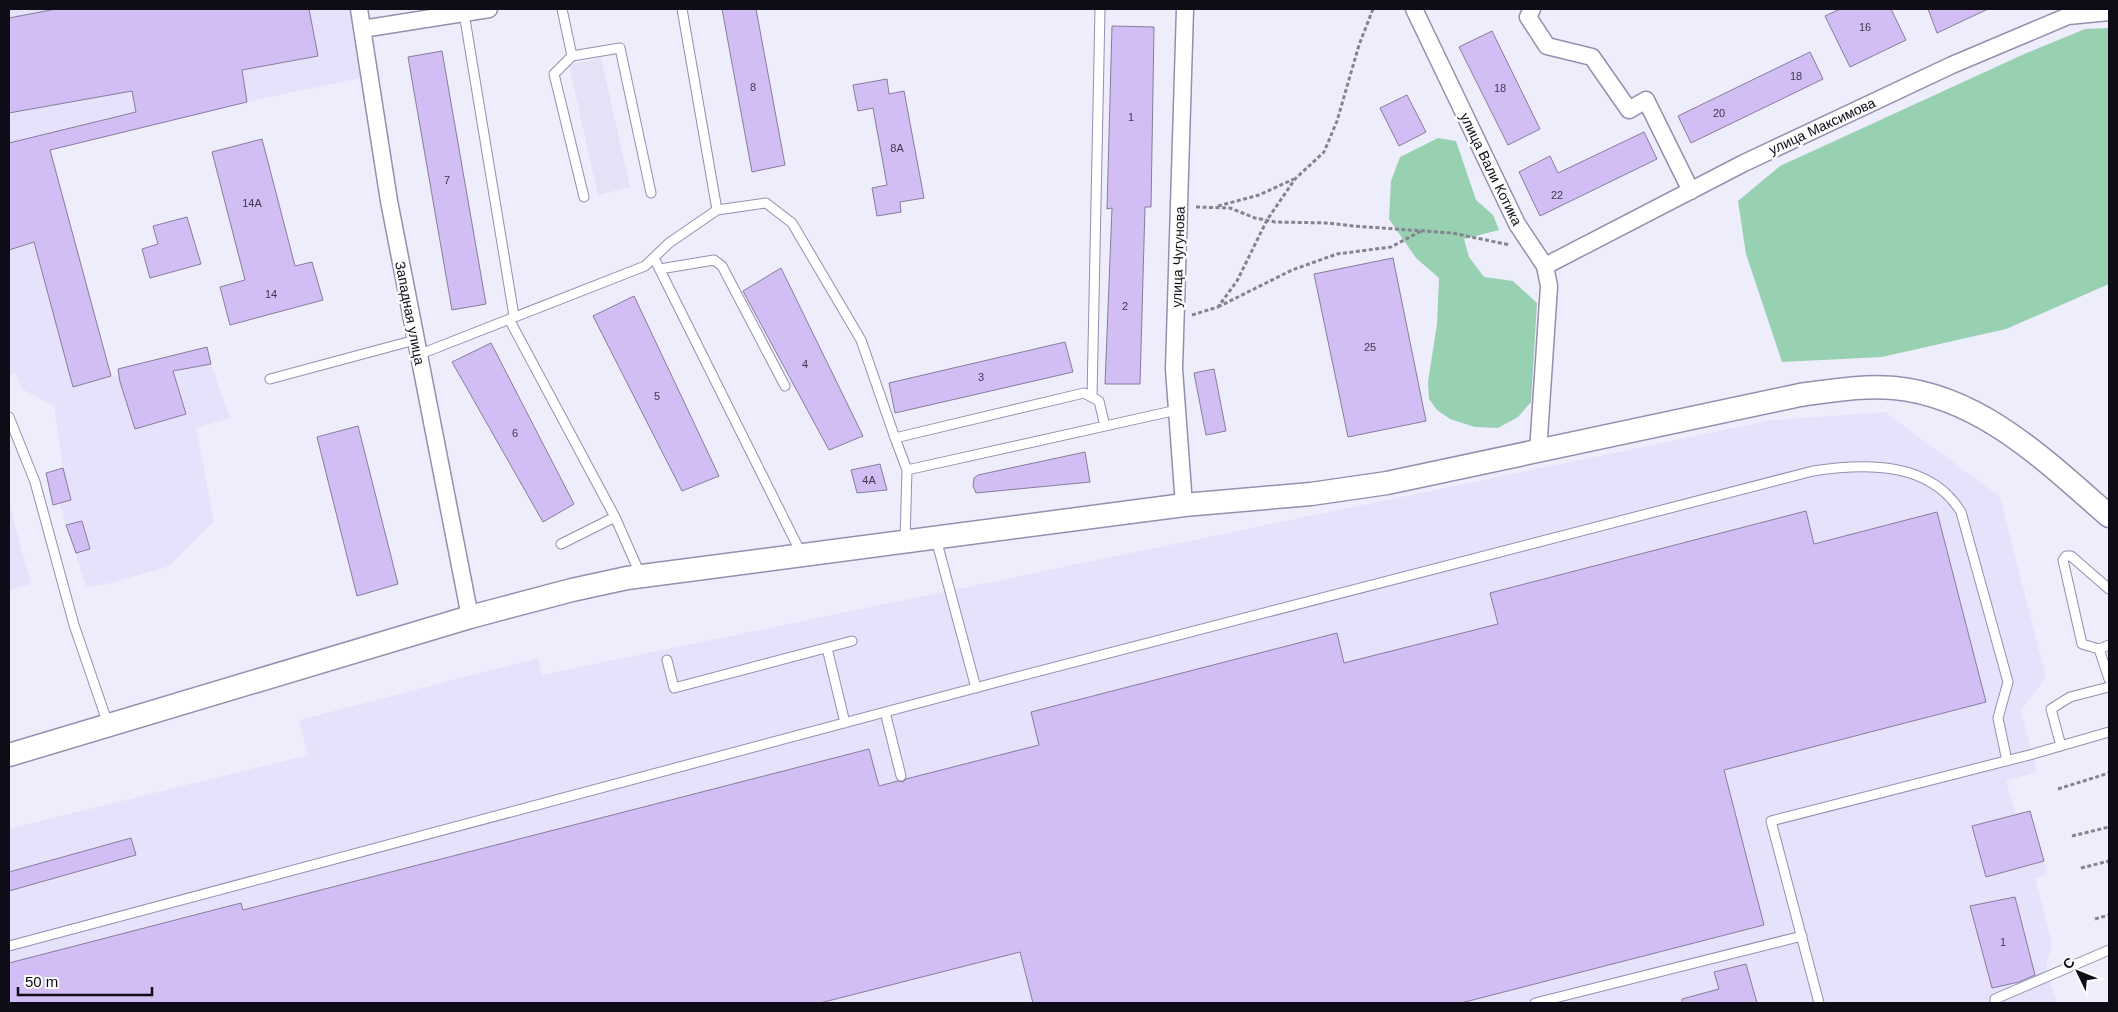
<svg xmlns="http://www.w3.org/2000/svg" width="2118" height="1012" font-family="Arial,sans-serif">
  <rect width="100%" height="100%" fill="#eeedfb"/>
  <path fill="#e6e2fc" d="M9 9H352L365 77 247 102 51 150 111 376 119 375 118 369 207 347 211 364 230 418 196 428 214 521 169 566 111 583 86 587 60 504 53 505 46 473 63 468 54 406 22 389 16 373 9 375Z
    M1885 412 2000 497 2046 677 2021 711 2037 772 2006 781 2016 814 2030 811 2047 874 2035 878 2052 943 2046 967 2057 1003H9V829L308 755 299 720 538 658 542 675 1773 420Z
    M9 503 31 584 9 590Z"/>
  <path fill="#e6e1f7" d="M601 58 630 187 598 195 569 65Z"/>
  <path fill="#98d0b2" d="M2109 28V284L2006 329 1882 357 1782 362 1746 254 1738 201 1780 166 2022 55 2085 29Z
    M1438 138 1456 141 1476 200 1493 215 1499 230 1464 239 1469 257 1484 277 1513 281 1537 303 1531 402 1518 417 1498 428 1475 427 1450 419 1437 410 1429 399 1428 382 1437 324 1439 278 1416 258 1389 219 1391 181 1400 157Z"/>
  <path fill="#d3bdf5" stroke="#887c9b" d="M56 9H309L318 56 242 70 247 102 50 150 111 376 73 387 34 242 9 250V143L136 112 132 91 9 113V18Z
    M722 9H756L785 165 752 172Z
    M1840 9H1891L1906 40 1850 67 1825 16Z
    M1928 9H1988L1937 33Z
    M1112 26 1154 27 1151 207H1145L1140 384H1105L1112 208 1107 209Z
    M1492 31 1540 129 1508 145 1459 47Z
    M442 51 486 304 452 310 408 57Z
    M1810 52 1823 79 1691 143 1678 116Z
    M887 79 889 94 904 91 924 198 900 202 901 212 877 216 872 188 887 185 873 108 858 111 853 85Z
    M1407 95 1426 132 1399 146 1380 108Z
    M1644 132 1657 159 1540 216 1519 172 1550 156 1558 173Z
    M262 139 295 266 312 262 323 300 230 325 220 287 245 280 212 152Z
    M187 217 201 264 150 278 142 249 158 244 153 226Z
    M1393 258 1426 421 1348 437 1314 274Z
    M781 268 863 436 829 450 743 291Z
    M634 296 719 476 682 491 593 316Z
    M1065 342 1073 372 895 413 889 383Z
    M491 343 574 504 543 522 452 362Z
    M207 347 211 364 173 371 186 414 135 429 120 382 118 369Z
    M1214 369 1226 431 1206 435 1194 373Z
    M358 426 398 584 357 596 317 437Z
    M1085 452 1090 482 976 493 973 486 974 478 978 475Z
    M880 464 887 490 857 493 851 470Z
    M63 468 71 500 53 505 46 473Z
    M1806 511 1814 544 1937 512 1986 702 1724 770 1764 925 1461 1003H1033L1020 952 820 1003H9V963L241 903 243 910 869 749 879 786 898 781 903 782 906 779 1039 745 1031 712 1337 633 1344 663 1498 624 1490 593Z
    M82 521 90 549 76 553 66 525Z
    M2030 811 2044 861 1986 877 1972 826Z
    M131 838 136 855 9 891V872Z
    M2015 897 2035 975 2019 982 1992 988 1970 906Z
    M1746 964 1757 1003H1682V999L1719 989 1714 972Z"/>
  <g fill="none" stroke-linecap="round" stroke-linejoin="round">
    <defs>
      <path id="lane" d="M562 9 572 56 620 48 651 193
        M682 9 717 210
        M464 13 514 316
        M572 56 554 74 584 197
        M654 258 802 555
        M660 269 714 260 722 266 785 386
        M509 319 615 517 641 576
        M418 355 645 266 669 243 717 210 766 203 792 223 861 340 895 438
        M270 379 415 340
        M1092 397 1100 9
        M9 417 35 482 74 625 108 724
        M907 470 895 438 1084 393 1099 401 1105 426
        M936 539 976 688
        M905 540 907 470 1177 410
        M561 544 615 517
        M2109 589 2071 556H2066L2063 560 2082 644 2099 649 2109 645
        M827 648 845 723
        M2099 649 2109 679
        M667 660 674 688 852 641
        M885 712 901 776
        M2061 746 2051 709 2070 697 2109 687
        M9 946 1005 680 1813 471C1865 463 1930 461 1961 512L2008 682 1998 718 2007 761
        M1535 1003 1802 936
        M1819 1003 1771 821 2033 754 2109 732
        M1995 1003V999L2109 950"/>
      <path id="street" d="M359 9 389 201 470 617
        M1414 9 1517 224 1545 266 1549 286 1538 452
        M1532 9 1528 17 1547 46 1592 57 1629 110 1646 100 1691 191
        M362 29 489 9
        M1545 266 1744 163 1952 65 2068 16 2109 12
        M1184 505 1174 369 1185 9"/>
      <path id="secondary" d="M9 755 470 617 572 590 627 578 1184 505 1311 494 1387 483 1800 395C1831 391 1862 385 1894 388 1981 396 2047 462 2109 516"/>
    </defs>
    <use href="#lane" stroke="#948faf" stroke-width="11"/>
    <use href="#street" stroke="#948faf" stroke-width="19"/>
    <use href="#secondary" stroke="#948faf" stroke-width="25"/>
    <path stroke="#84838f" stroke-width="3" stroke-dasharray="4 2.5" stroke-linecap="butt" d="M1218 206 1259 195 1294 179
      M1196 207 1230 208 1255 218 1275 222 1329 223 1353 226 1452 233 1510 245
      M1218 307 1292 270 1337 254 1391 247 1423 230
      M1192 315 1218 307 1237 281 1267 220 1295 179 1324 152 1337 121 1359 45 1373 9
      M2058 789 2109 773
      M2072 836 2109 827
      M2081 868 2109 861
      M2095 919 2109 915"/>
    <use href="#lane" stroke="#fff" stroke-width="9"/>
    <use href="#street" stroke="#fff" stroke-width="16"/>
    <use href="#secondary" stroke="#fff" stroke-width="22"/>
  </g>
  <g text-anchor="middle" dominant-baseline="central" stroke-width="5" stroke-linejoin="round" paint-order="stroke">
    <g font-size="11" fill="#3f384e">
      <text x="1865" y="27">16</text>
      <text x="1796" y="76">18</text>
      <text x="753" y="87">8</text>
      <text x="1500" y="88">18</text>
      <text x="1719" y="113">20</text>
      <text x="1131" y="117">1</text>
      <text x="897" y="148">8А</text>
      <text x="447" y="180">7</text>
      <text x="1557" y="195">22</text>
      <text x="252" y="203">14А</text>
      <text x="271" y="294">14</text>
      <text x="1125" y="306">2</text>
      <text x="1370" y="347">25</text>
      <text x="805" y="364">4</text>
      <text x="981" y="377">3</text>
      <text x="657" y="396">5</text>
      <text x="515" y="433">6</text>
      <text x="869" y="480">4А</text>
      <text x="2003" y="942">1</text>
    </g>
    <g font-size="14" fill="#0e0c17" stroke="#fcfcfc">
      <text transform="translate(1822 126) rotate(-25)">улица Максимова</text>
      <text transform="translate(1491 169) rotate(64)">улица Вали Котика</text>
      <text transform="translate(1178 257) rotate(-88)">улица Чугунова</text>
      <text transform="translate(410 313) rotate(79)">Западная улица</text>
    </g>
  </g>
  <rect width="2118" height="1012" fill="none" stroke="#0e0c17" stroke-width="20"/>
  <g transform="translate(2078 972) rotate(313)" stroke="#fcfcfc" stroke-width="4" paint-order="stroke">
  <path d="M0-4L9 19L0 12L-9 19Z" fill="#0e0c17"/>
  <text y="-8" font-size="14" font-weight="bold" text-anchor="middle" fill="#0e0c17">С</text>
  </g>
  <path d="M18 987v8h134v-8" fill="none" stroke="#0e0c17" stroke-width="2.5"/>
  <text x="25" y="987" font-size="15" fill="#0e0c17" stroke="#fcfcfc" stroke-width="4" paint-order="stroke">50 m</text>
</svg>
